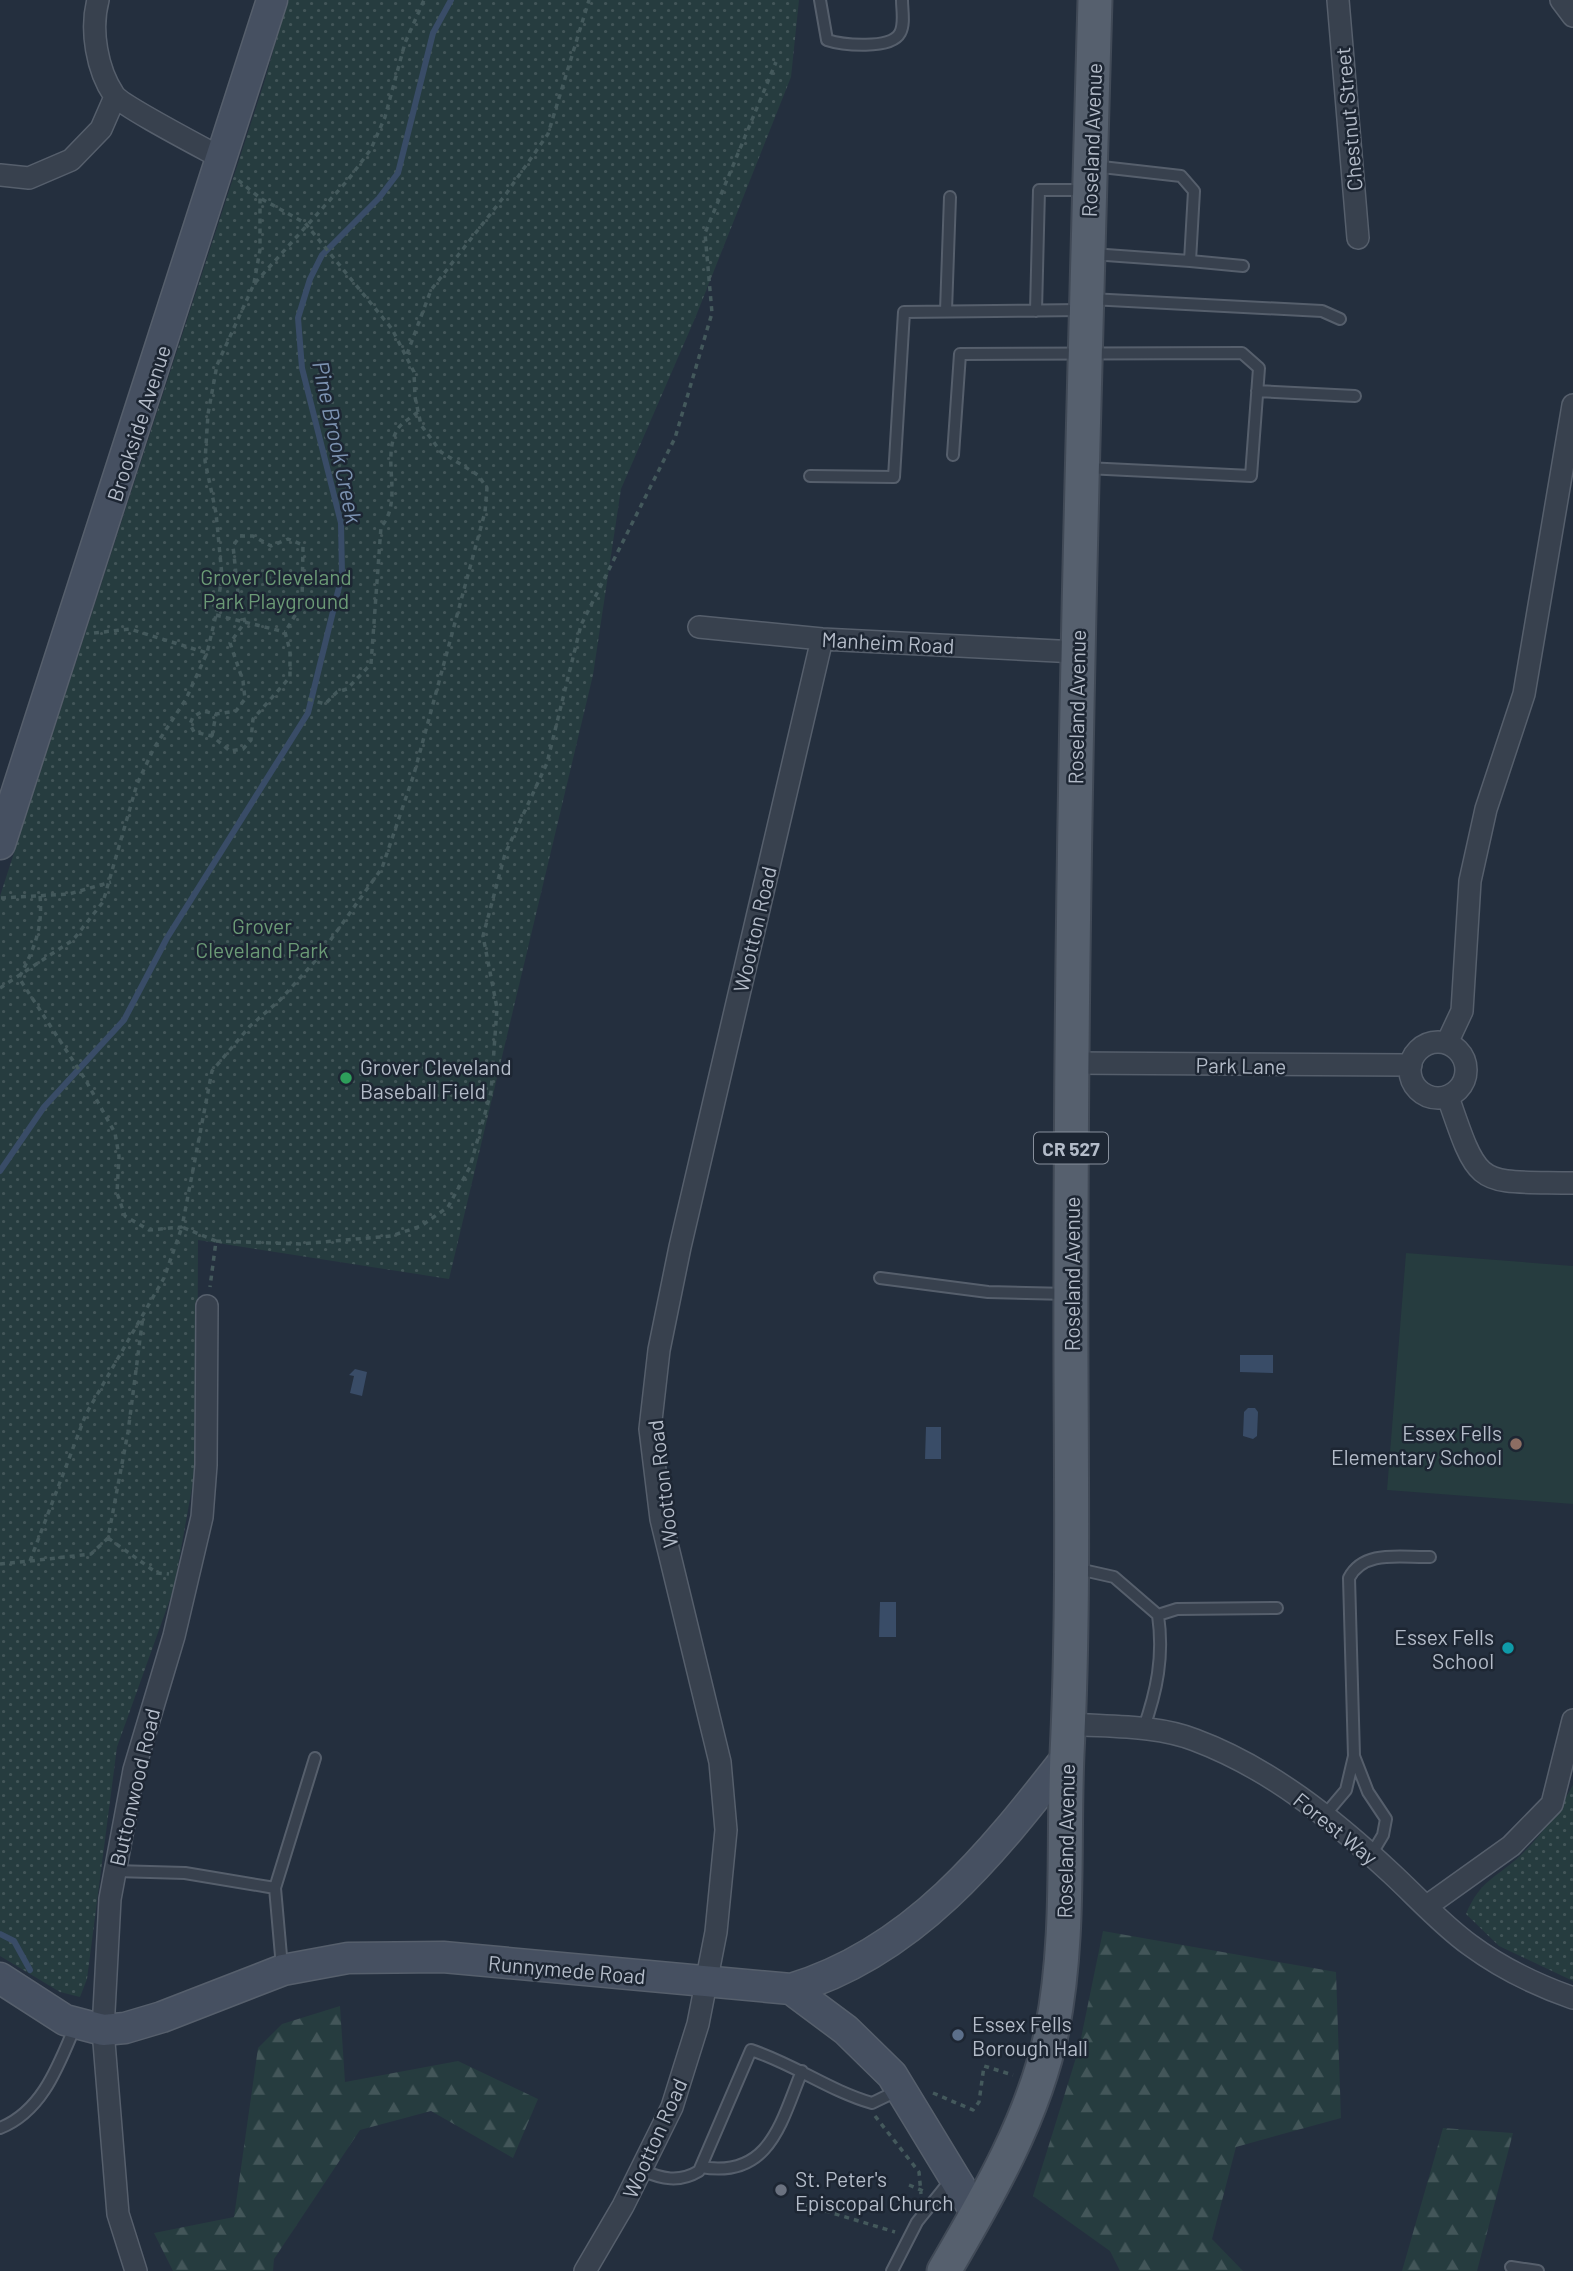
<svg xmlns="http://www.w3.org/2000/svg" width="1573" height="2271" font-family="Barlow,sans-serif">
  <defs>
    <pattern id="forest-firs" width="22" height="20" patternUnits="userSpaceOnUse" patternTransform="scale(1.75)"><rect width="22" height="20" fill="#263c3f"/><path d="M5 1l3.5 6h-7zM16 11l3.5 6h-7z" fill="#435659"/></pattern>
    <pattern id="park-dots" width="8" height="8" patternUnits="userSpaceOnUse" patternTransform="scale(1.75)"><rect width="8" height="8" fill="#263c3f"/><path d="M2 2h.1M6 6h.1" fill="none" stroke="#435659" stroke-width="1.8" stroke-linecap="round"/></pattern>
  </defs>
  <rect width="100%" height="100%" fill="#242f3e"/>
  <path fill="#263c3f" d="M1406 1253 1573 1266V1504L1387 1490Z"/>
  <path fill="url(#forest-firs)" d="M1103 1931 1336 1972 1341 2118 1236 2147 1212 2239 1243 2271H1120L1110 2251 1033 2196 1079 2048Z
    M340 2006 345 2082 458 2061 538 2099 513 2158 431 2111 360 2130 274 2259 273 2271H173L154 2233 234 2217 258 2048 282 2024Z
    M1443 2128 1513 2133 1477 2271H1402Z"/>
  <path fill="url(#park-dots)" d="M288 0H799L791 77 696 316 621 489 593 675 449 1279 198 1240 197 1460 174 1588 117 1747 87 1979 80 1997 60 1992 0 1956V896L264 83Z
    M1573 1785V1981L1499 1946 1466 1914C1481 1879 1495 1879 1521 1855 1542 1835 1559 1810 1573 1785Z"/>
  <path fill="#394c67" d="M1240 1355H1273V1373L1240 1372Z
    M355 1369 367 1372 362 1396 350 1393 354 1376 349 1375Z
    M1248 1408H1255L1258 1412 1257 1436 1253 1439 1243 1436 1244 1412Z
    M926 1427H941V1459H925Z
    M880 1602H896V1637H879Z"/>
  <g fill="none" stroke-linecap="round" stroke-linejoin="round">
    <path stroke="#394c67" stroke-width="6" d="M0 1171 44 1107 124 1020 167 938 308 713 342 575 341 523 302 368 298 318 310 279 322 255 379 198 398 173 433 33 451 0
      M0 1934 14 1941 30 1970"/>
    <defs>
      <path id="lane" d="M820 0 827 40C842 45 891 50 900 33 905 24 902 10 902 0
        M1092 254 1190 261 1194 191 1181 176 1093 166
        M1190 261 1243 266
        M1090 299 1322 311 1340 319
        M946 311 950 197
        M1036 311 1039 190H1088
        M1257 391 1355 396
        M953 455 960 354 1242 353 1259 368 1251 476 1086 468
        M810 476 894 477 904 312 1081 310
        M880 1278 988 1292 1068 1294
        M1074 1568 1114 1577 1158 1615C1164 1656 1157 1691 1143 1730
        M1158 1615 1177 1609 1277 1608
        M1324 1816 1346 1790 1354 1756
        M1371 1855 1383 1835 1386 1819 1368 1792 1354 1756 1349 1578C1364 1549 1402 1558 1430 1557
        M115 1871 185 1873 275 1888
        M282 1967 275 1888 315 1758
        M0 2128C43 2111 59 2064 76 2024
        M701 2167C770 2179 781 2122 802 2071
        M641 2170C662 2179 679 2183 699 2171L751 2050C794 2064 830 2091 872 2103L899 2090
        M1511 2267 1538 2271
        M892 2271 917 2222 953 2177"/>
      <path id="street" d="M98 0C90 30 97 70 114 95 122 106 205 149 223 159
        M1338 0 1358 238
        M1561 0 1573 16
        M0 175 29 178 71 160 101 129 115 97
        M699 627 822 639 1077 652
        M1410 1070a28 28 0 1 1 56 0a28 28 0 1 1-56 0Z
        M1447 1043 1462 1011 1470 881 1486 809 1524 694 1573 405
        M1071 1063 1411 1065
        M1448 1097C1480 1191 1477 1181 1573 1183
        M1069 1724C1110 1727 1157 1725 1195 1740 1270 1768 1334 1820 1391 1873 1417 1897 1442 1925 1470 1945 1501 1968 1536 1985 1573 1998
        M1427 1906 1511 1846 1552 1804 1573 1720
        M136 2271 118 2214 103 2030 110 1899 134 1770 174 1636 202 1517 206 1465 207 1306
        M585 2271 623 2206 672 2107 698 2024 716 1932 726 1830 720 1762 661 1519 650 1429 659 1350 680 1247 822 639"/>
      <path id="secondary" d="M0 844 272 0
        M0 1978 65 2020 103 2030 125 2028 162 2017 283 1970 348 1958 443 1957 791 1989C914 1952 991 1854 1067 1757
        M791 1989 846 2030 892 2075 976 2213"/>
      <path id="primary" d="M944 2271C988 2196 1035 2115 1052 2030 1070 1938 1063 1846 1067 1754 1075 1593 1070 1430 1071 1269 1071 846 1083 423 1095 0"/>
    </defs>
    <use href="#lane" stroke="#565f6c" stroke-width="14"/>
    <use href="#street" stroke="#565f6c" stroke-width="24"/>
    <use href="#secondary" stroke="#565f6c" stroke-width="33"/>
    <use href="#primary" stroke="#414a57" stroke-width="37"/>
    <path stroke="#44595c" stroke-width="3.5" stroke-dasharray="5 5" stroke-linecap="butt" d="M254 283 260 250V198
      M407 354 431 290 506 194 548 134 589 0
      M240 536H253L271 546 288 539 303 545 302 604 285 632 290 651V677L253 719 251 740 243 749 230 751 212 736 194 732 190 724 193 717 203 711 216 714 236 711 245 699 243 681 230 643 245 622 239 602 233 546Z
      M216 615 285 632
      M94 633 130 629 207 653
      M308 699 325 704 337 692 347 689 371 664 381 527C404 500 381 460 397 430 401 423 412 417 418 412
      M212 736 216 714
      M40 896C43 929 34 949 19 978L85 1079 115 1133 119 1156 117 1193 125 1216 149 1230 182 1227 212 1071 250 1026 280 1000 317 959 382 868 414 774 485 512 487 488 478 475 441 452 421 425 415 397 414 372 392 329 305 223 260 198 238 180
      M1 898 69 894 111 882
      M0 988 73 940 103 902 137 784 154 748 186 699 207 653 216 615 222 576 216 513 205 461 208 414 217 365 254 284 348 180 371 149 385 117 405 43 424 0
      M216 1241 300 1244 391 1236 421 1226 448 1207 470 1167 491 1092 497 1008 483 936 505 854 547 763 581 625 675 438 712 313 705 233 776 62
      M108 1538 157 1573 169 1574
      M30 1561 91 1554 108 1538 128 1432 143 1316
      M0 1564 30 1561 86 1414 164 1278 182 1227 216 1241 210 1287
      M933 2093 973 2110 979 2102 984 2066 1013 2075
      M875 2116 919 2172 921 2194
      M909 2185 923 2191
      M806 2205 895 2232"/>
    <use href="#lane" stroke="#38414e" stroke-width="10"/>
    <use href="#street" stroke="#38414e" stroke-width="21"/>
    <use href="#secondary" stroke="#465061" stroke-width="30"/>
    <use href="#primary" stroke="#56606e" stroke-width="33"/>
  </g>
  <circle fill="#2e9e5b" stroke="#1d2633" stroke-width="2.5" cx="346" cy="1078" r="7"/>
  <circle fill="#8d6e63" stroke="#1d2633" stroke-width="2.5" cx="1516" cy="1444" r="7"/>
  <circle fill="#0f9aa8" stroke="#1d2633" stroke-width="2.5" cx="1508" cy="1648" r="7"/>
  <circle fill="#5c6f8a" stroke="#1d2633" stroke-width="2.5" cx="958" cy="2035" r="7"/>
  <circle fill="#6b7280" stroke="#1d2633" stroke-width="2.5" cx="781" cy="2190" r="7"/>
  <g text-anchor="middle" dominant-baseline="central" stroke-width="5" stroke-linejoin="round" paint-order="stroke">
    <rect fill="#1d2633" stroke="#878f9c" stroke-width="2" x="1034" y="1132.5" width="74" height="31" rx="5"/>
    <g font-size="19" font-weight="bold" fill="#b4bcc9">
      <text x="1071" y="1148">CR 527</text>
    </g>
    <g font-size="21" fill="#b4bcc9" stroke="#1d2633">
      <text transform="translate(1348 119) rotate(-95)">Chestnut Street</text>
      <text transform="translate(1091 140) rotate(-88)">Roseland Avenue</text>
      <text transform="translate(138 423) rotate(-72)">Brookside Avenue</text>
      <text transform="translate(888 642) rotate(3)">Manheim Road</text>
      <text transform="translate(1076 707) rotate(-89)">Roseland Avenue</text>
      <text transform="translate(754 929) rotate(-77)">Wootton Road</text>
      <text transform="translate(1241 1065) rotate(1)">Park Lane</text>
      <text transform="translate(1071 1274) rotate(-90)">Roseland Avenue</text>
      <text transform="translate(662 1484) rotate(-97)">Wootton Road</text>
      <text transform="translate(134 1787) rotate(-77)">Buttonwood Road</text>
      <text transform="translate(1336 1828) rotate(39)">Forest Way</text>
      <text transform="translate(1065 1841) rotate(-89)">Roseland Avenue</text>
      <text transform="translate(567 1969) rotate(5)">Runnymede Road</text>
      <text transform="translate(654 2138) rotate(-66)">Wootton Road</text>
    </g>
    <g font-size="21" fill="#6b9a76" stroke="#1d2633">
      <text x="276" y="576">Grover Cleveland<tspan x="276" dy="24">Park Playground</tspan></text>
      <text x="262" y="925">Grover<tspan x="262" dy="24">Cleveland Park</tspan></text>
    </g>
    <g font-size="21" fill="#b4bcc9" stroke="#1d2633" text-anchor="start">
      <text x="360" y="1066">Grover Cleveland<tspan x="360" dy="24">Baseball Field</tspan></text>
      <text x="1502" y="1432" text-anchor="end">Essex Fells<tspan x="1502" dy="24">Elementary School</tspan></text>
      <text x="1494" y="1636" text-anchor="end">Essex Fells<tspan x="1494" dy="24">School</tspan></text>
      <text x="972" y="2023">Essex Fells<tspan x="972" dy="24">Borough Hall</tspan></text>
      <text x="795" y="2178">St. Peter's<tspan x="795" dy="24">Episcopal Church</tspan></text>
    </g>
    <g font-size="23" font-style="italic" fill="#7c92b1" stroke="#1d2633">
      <text transform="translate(338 442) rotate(78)">Pine Brook Creek</text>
    </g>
  </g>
</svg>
